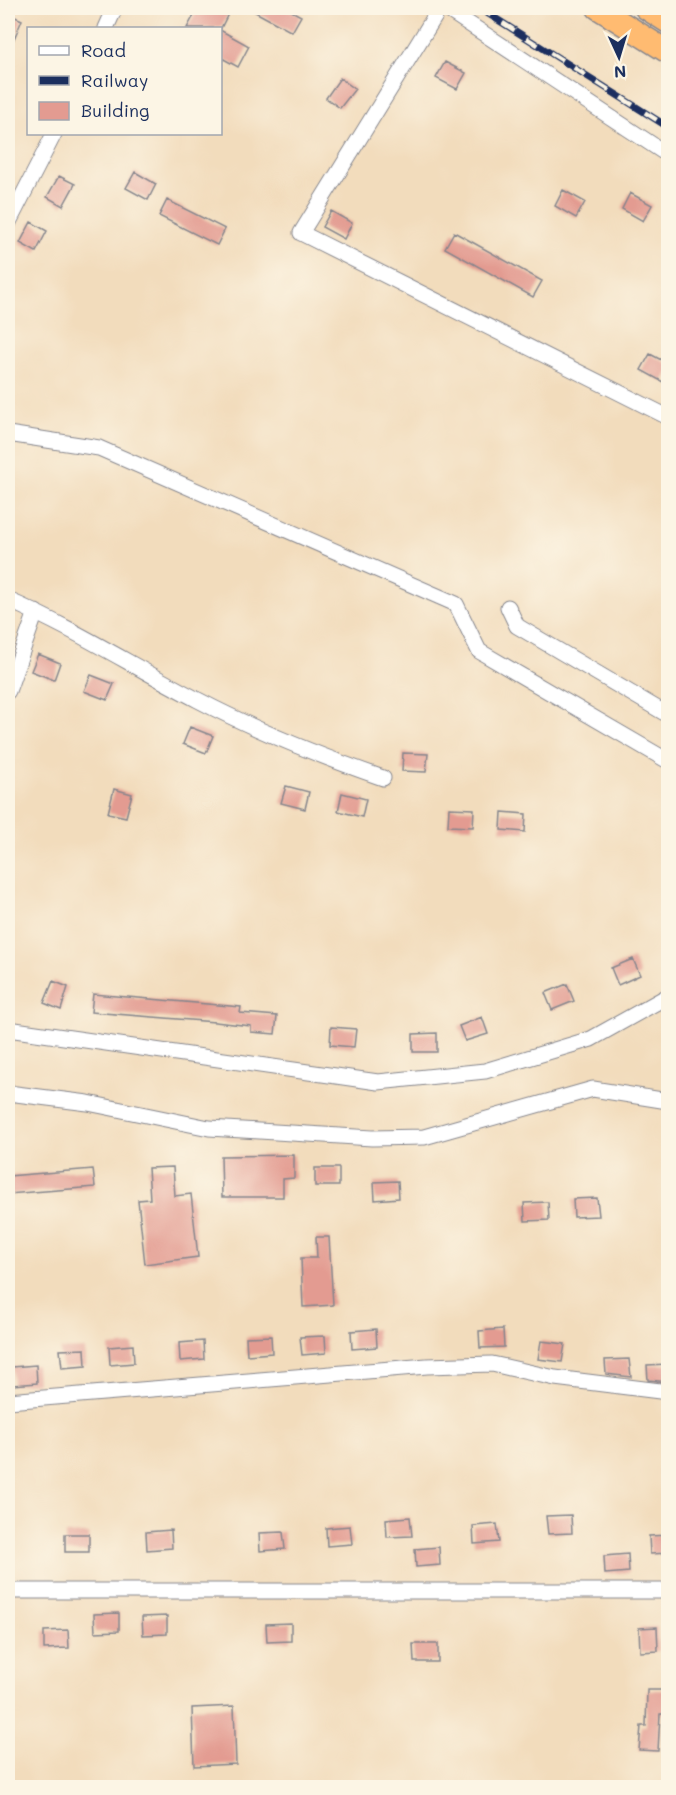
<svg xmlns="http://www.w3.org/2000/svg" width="676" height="1795" font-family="Mali,sans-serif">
  <rect width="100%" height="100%" fill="#fcf5e5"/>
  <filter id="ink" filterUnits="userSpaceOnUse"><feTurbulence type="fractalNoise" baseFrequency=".0167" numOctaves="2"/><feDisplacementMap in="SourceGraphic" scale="12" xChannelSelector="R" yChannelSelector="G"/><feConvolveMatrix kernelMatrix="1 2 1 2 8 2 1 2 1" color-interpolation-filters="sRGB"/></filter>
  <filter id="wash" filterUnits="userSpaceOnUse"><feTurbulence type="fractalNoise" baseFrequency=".008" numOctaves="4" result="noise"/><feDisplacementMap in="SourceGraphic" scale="24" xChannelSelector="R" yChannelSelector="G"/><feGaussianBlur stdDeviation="1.35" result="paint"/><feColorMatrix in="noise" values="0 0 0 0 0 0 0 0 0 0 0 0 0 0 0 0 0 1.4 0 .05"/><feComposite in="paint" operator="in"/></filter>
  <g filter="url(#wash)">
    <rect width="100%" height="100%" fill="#f2dcbc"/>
    <g id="blocks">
      <path fill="#e39b91" d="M198 8H231L221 28H187Z
        M248 8H286L301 16 292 32Z
        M8 14 22 20 8 53Z
        M220 30 249 46 238 67 220 57Z
        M445 62 466 73 457 89 436 78Z
        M340 78 355 89 340 108 326 98Z
        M135 172 156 184 148 200 126 188Z
        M59 176 75 184 63 206 47 197Z
        M563 190 585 202 576 218 555 206Z
        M630 193 652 205 643 221 622 209Z
        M167 200 225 229 217 245 159 216Z
        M331 211 352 223 344 239 322 227Z
        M31 222 47 231 36 252 20 243Z
        M454 232 542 281 533 297 445 248Z
        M650 354 669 364V372L663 382 641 370Z
        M38 654 60 663 54 680 31 671Z
        M91 675 114 684 107 700 84 691Z
        M190 727 213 736 206 753 183 744Z
        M403 753 428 754 426 772 402 771Z
        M286 786 309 792 305 809 281 803Z
        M114 789 132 794 126 817 108 813Z
        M342 793 366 799 362 817 338 811Z
        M449 808 474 809 473 827 448 826Z
        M502 812 526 814 525 832 501 830Z
        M633 959 640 975 618 985 611 968Z
        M53 981 68 987 61 1010 44 1003Z
        M567 984 574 1001 552 1010 545 993Z
        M93 994 241 1007 240 1013 277 1016 275 1034 251 1032V1026L215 1022 91 1012Z
        M482 1017 488 1034 465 1041 459 1026Z
        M331 1027 356 1029 354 1047 330 1045Z
        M437 1033V1052H413V1034Z
        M294 1155V1178L283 1179V1197H222L221 1156Z
        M173 1167 175 1196 191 1194 198 1257 145 1264 138 1200 150 1199 148 1168Z
        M315 1168H339V1186H315Z
        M93 1169 95 1187 8 1194V1176Z
        M398 1181 399 1198 375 1200 374 1182Z
        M597 1198 599 1216 574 1217 573 1199Z
        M548 1202 549 1220 525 1221 524 1203Z
        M316 1237H329L333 1305 303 1307 301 1258H317Z
        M376 1329 377 1347 352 1349 351 1331Z
        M503 1329 504 1347 480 1348 479 1331Z
        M271 1336 272 1353 247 1355 246 1337Z
        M325 1336 326 1353 302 1355 300 1337Z
        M203 1341 204 1359 180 1361 179 1343Z
        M541 1341 565 1344 562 1362 538 1359Z
        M133 1345 134 1363 110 1365 109 1347Z
        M85 1349 86 1366 62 1368 60 1350Z
        M629 1359 631 1377 606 1374 605 1360Z
        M669 1364V1382L648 1380 647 1365Z
        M36 1365 37 1383 13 1385 12 1367Z
        M571 1515 572 1533 548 1534 546 1516Z
        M410 1517 412 1536 387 1537 386 1519Z
        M497 1524 499 1542 474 1544 473 1526Z
        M350 1526 352 1544 327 1546 326 1528Z
        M171 1530 172 1548 147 1550 146 1532Z
        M283 1532 285 1549 260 1551 259 1533Z
        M65 1534H89V1552H65Z
        M669 1535V1553L650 1554 649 1536Z
        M439 1547 440 1565 416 1567 415 1549Z
        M628 1554 629 1572 605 1574 604 1556Z
        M119 1613V1631L95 1632 94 1614Z
        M167 1616V1634L143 1635 142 1617Z
        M291 1623V1641L267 1642 266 1624Z
        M657 1627 658 1651 640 1652 639 1628Z
        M68 1630 69 1648 44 1649V1631Z
        M413 1644H438V1662H414Z
        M647 1690H665V1714H660L658 1751 639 1750 641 1726H646Z
        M234 1706 236 1764 194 1766 192 1708Z"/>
    </g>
  </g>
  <g filter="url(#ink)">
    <use href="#blocks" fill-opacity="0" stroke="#86868d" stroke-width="1.5"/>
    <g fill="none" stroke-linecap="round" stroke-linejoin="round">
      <defs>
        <path id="minor" d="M440 8 301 233 668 417
          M445 8 668 155
          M106 28 115 8
          M8 224 54 134
          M8 434 99 448 456 604 479 651 668 761
          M8 600C73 628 134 667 198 700 257 731 320 756 383 778
          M508 607 517 626 668 715
          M8 691 36 612
          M8 1029 378 1082 485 1071 591 1039 668 996
          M8 1093 88 1103 209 1128 372 1138 424 1137 593 1089 668 1101
          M8 1401 427 1366 492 1364 555 1378 668 1392
          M8 1591H668"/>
        <path id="highway" d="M598 8 668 52
          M646 8 668 22"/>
      </defs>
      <use href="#minor" stroke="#86868d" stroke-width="17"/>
      <use href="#highway" stroke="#86868d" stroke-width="25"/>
      <use href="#minor" stroke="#fff" stroke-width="15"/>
      <use href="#highway" stroke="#ffbb71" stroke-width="22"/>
      <defs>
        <path id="rail" d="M479 8 668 127"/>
      </defs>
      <use href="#rail" stroke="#1b2f5e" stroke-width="7"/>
      <use href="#rail" stroke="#fcf5e5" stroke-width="4.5" stroke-dasharray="14" stroke-linecap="butt"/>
    </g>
  </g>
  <rect width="676" height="1795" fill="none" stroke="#fcf5e5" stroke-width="30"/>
  <rect x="27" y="27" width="195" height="108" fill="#fcf5e5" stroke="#a2a6af" stroke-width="1.5"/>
  <rect x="39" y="46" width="30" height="9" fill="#ffffff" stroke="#a2a6af" stroke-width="1.5"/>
  <text x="81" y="57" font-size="18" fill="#1b2f5e">Road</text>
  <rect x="39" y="76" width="30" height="9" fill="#1b2f5e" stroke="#a2a6af" stroke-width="1.5"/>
  <text x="81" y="87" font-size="18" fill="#1b2f5e">Railway</text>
  <rect x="39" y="102" width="30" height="18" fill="#e39b91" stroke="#a2a6af" stroke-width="1.5"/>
  <text x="81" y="117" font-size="18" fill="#1b2f5e">Building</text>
  <g transform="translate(619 57) rotate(176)" stroke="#fcf5e5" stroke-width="4.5" paint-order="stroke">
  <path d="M0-4.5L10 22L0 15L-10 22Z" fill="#1b2f5e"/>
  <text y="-9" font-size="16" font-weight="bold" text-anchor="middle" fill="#1b2f5e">N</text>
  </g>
</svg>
